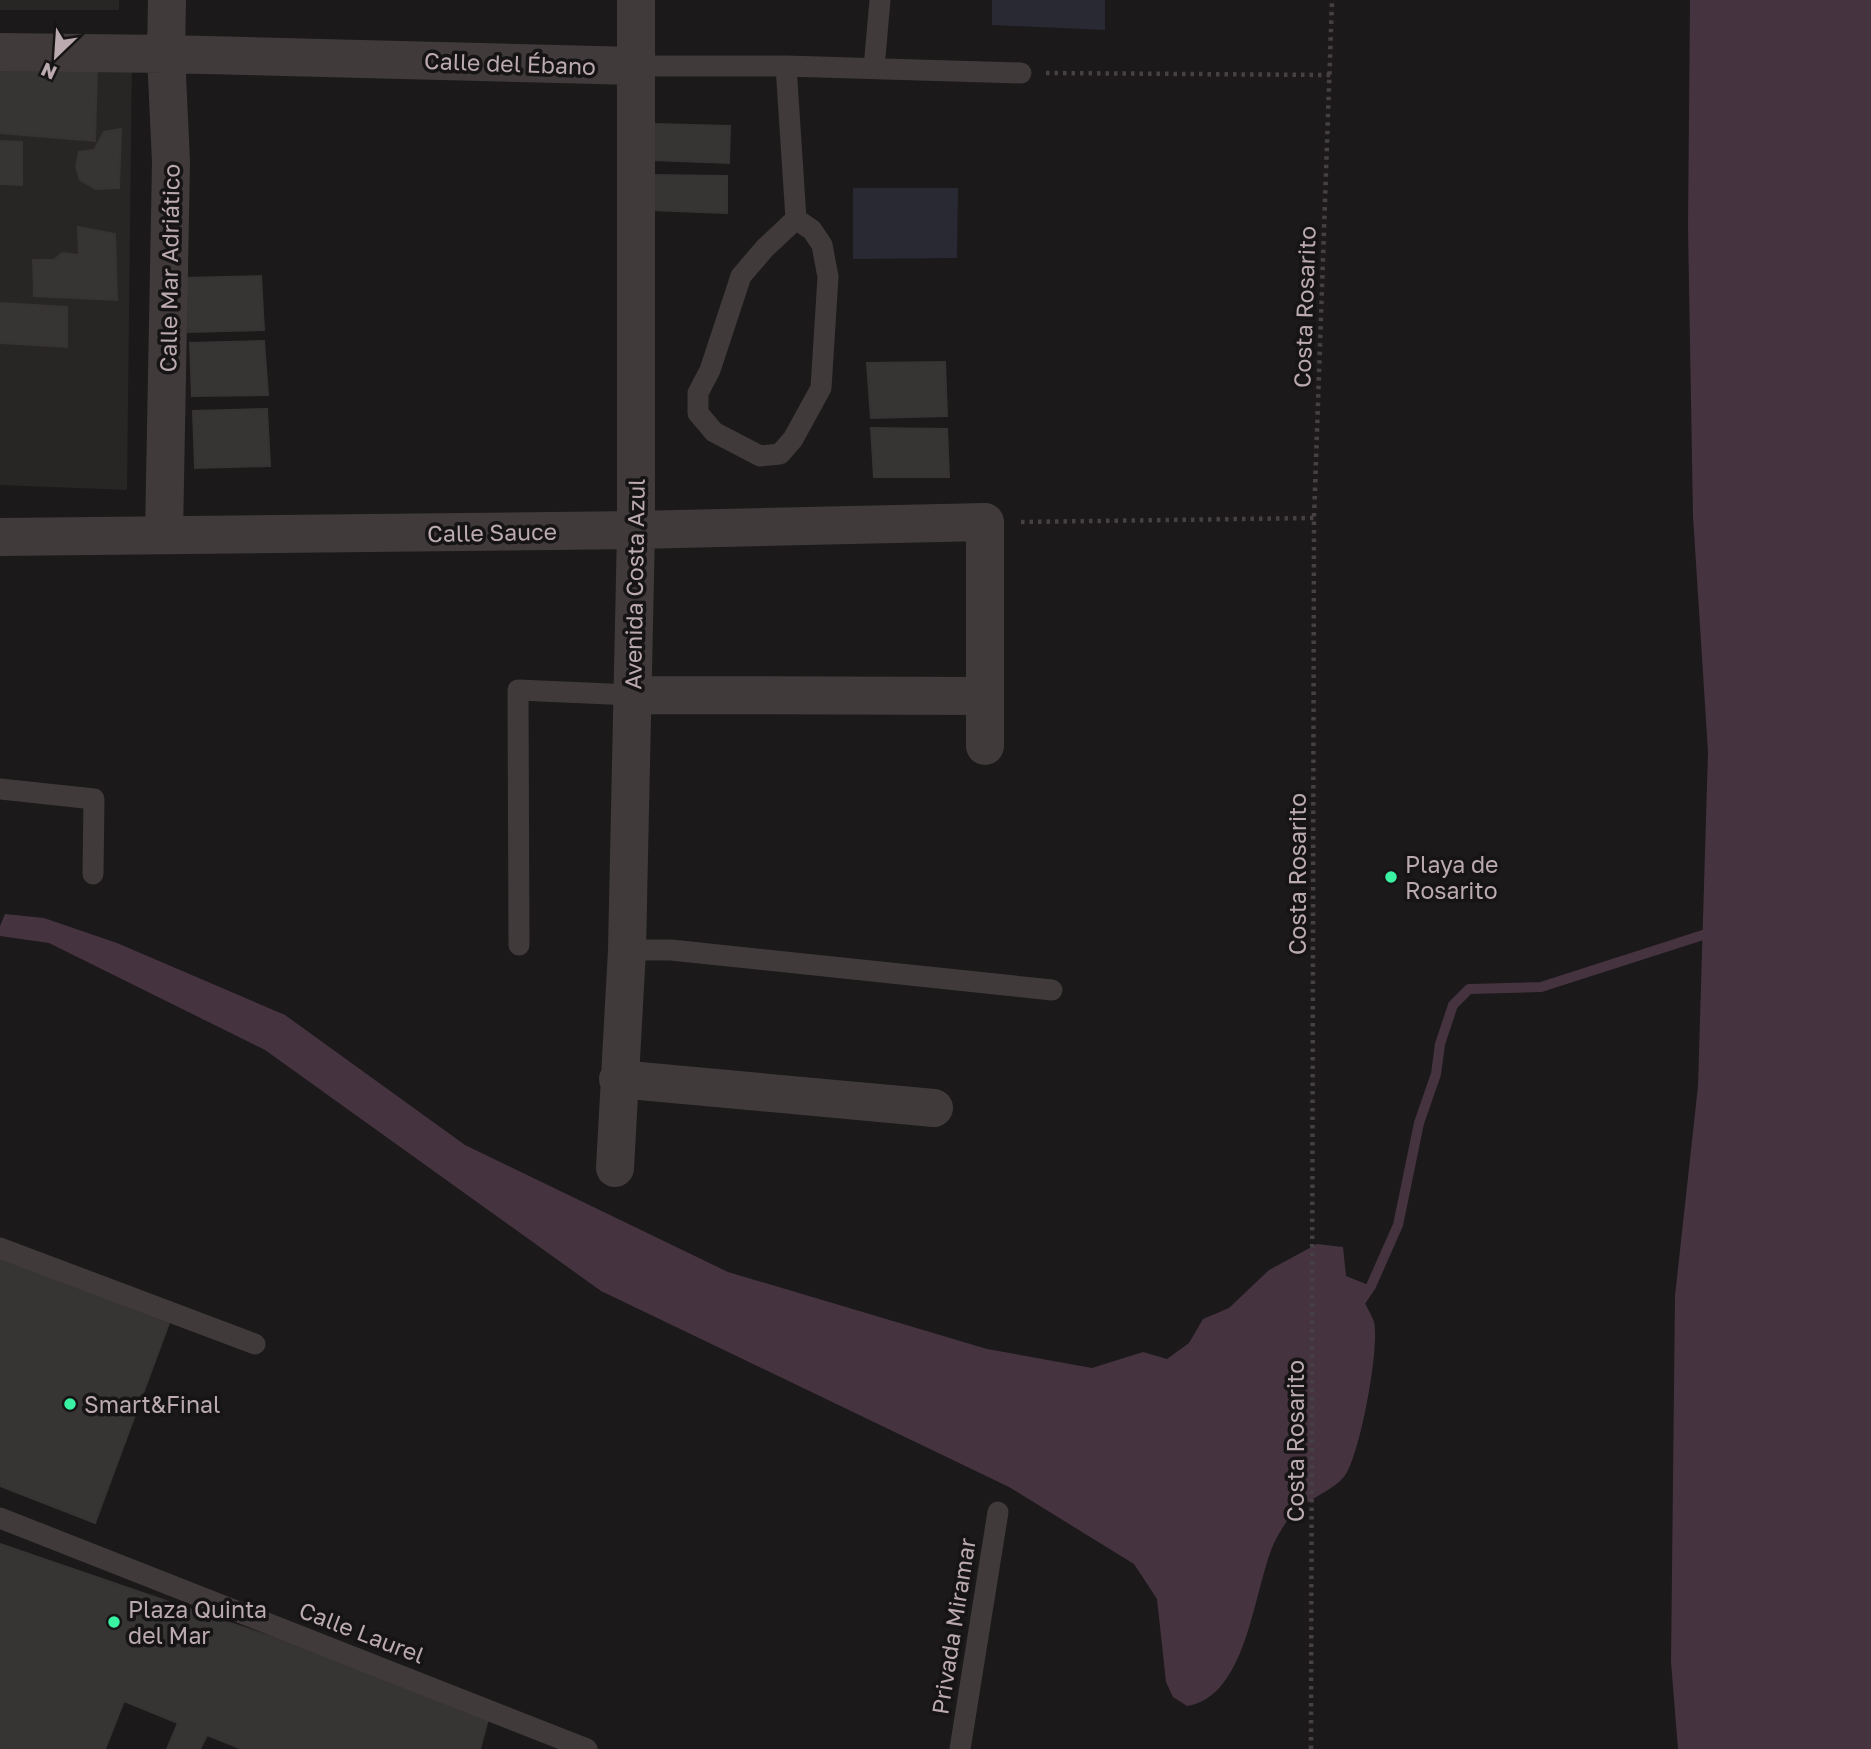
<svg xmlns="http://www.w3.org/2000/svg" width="1871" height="1749" font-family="'Golos Text',sans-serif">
  <rect width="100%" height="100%" fill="#1b1919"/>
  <path fill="#282525" d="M0 0H119V10H0Z
    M132 58 127 490 0 485V61Z"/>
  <path fill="#292933" d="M992 0H1105V30L992 25Z
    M853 188H958L957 258 853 259Z"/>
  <path fill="#463340" d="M1690 0H1871V1749H1678L1671 1662 1675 1296 1698 1086 1708 752 1693 516 1688 227Z
    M5 914 44 918 117 943 285 1015 465 1145 728 1272 987 1349 1092 1368 1143 1352 1167 1359 1189 1343 1203 1319 1229 1308 1269 1270 1317 1244 1343 1247 1346 1276 1371 1286 1362 1298C1366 1305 1371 1314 1374 1322 1380 1346 1360 1457 1344 1477 1332 1490 1319 1494 1305 1504 1291 1513 1283 1526 1275 1541 1253 1587 1249 1696 1187 1706L1173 1697 1166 1682 1157 1599 1134 1564 1009 1487 601 1291 265 1050 49 943 0 936V926Z"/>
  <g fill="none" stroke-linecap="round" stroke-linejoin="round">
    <path stroke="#463340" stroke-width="10" d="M1355 1310 1371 1286 1398 1225 1419 1123 1436 1074 1440 1044 1453 1005 1469 989 1541 987 1703 935"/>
  </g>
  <path fill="#373434" stroke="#373333" stroke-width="2" d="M0 63 97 70 95 141 0 133Z
    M653 124 730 126 729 163 653 160Z
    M121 129 119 188 96 189 80 180 76 167 79 152 94 150 104 132Z
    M0 141 22 142V185L0 184Z
    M651 175 727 176V213L650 210Z
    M78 227 115 234 117 300 34 296 33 260H54L62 253 79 255Z
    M261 276 264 330 188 332 185 278Z
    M0 303 67 307V347L0 343Z
    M264 341 268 395 192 396 190 343Z
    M945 362 947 416 871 418 867 363Z
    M267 409 270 466 195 468 193 411Z
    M871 428 947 429 949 477H874Z
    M0 1253 169 1323 95 1523 0 1486Z
    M0 1544 490 1712 480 1749H242L207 1735 200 1749H167L178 1723 124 1701 105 1749H0Z"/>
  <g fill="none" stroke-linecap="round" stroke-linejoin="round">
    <path stroke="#474043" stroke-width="4.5" stroke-dasharray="3.5 5" stroke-linecap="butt" d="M1046 73 1330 75
      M1021 522 1314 518
      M1311 1749 1314 518 1332 0"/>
    <path stroke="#403a3b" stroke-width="21" d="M635 66H786L1021 73
      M786 66 796 219
      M874 68 880 0
      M796 219 812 230 822 245 828 277 821 388 793 439 780 454 760 456 714 432 698 413V393L710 370 741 276 765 248Z
      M0 789 94 799 93 874
      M519 945 518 690 632 695
      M627 950H671L1052 990
      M0 1248 255 1344
      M0 1518 587 1749
      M960 1749 998 1512"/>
    <path stroke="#403a3b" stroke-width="38" d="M0 52 166 54 635 66
      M164 535 171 162 166 54 167 0
      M0 537 636 530 985 522V746
      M632 695 985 696
      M618 1079 934 1108
      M615 1168 627 950 636 530V0"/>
  </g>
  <g fill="#39f3a2" stroke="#161414" stroke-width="2.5">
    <circle cx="1391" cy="877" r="7"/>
    <circle cx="70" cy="1404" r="7"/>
    <circle cx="114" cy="1622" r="7"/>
  </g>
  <g text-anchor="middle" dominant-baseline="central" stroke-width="7" stroke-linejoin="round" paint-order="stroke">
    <g font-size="23" fill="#bbabb1" stroke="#161414">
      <text transform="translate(510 63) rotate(2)">Calle del Ébano</text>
      <text transform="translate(169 268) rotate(-89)">Calle Mar Adriático</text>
      <text transform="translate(1304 307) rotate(-88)">Costa Rosarito</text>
      <text transform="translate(492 532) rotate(-1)">Calle Sauce</text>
      <text transform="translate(634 584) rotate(-89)">Avenida Costa Azul</text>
      <text transform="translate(1297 874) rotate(-90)">Costa Rosarito</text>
      <text transform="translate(1295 1441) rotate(-90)">Costa Rosarito</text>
      <text transform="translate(953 1626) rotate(-81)">Privada Miramar</text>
      <text transform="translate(362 1632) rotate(21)">Calle Laurel</text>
    </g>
    <g font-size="23" fill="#bbabb1" stroke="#161414" text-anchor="start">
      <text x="1405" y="864">Playa de<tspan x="1405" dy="26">Rosarito</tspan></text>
      <text x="84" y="1404">Smart&amp;Final</text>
      <text x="128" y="1609">Plaza Quinta<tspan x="128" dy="26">del Mar</tspan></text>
    </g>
  </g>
  <g transform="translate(56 56) rotate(205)" stroke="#161414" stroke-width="5" paint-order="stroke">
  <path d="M0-5L12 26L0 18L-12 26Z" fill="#bbabb1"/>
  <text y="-10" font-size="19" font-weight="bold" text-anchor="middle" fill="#bbabb1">N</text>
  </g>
</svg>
